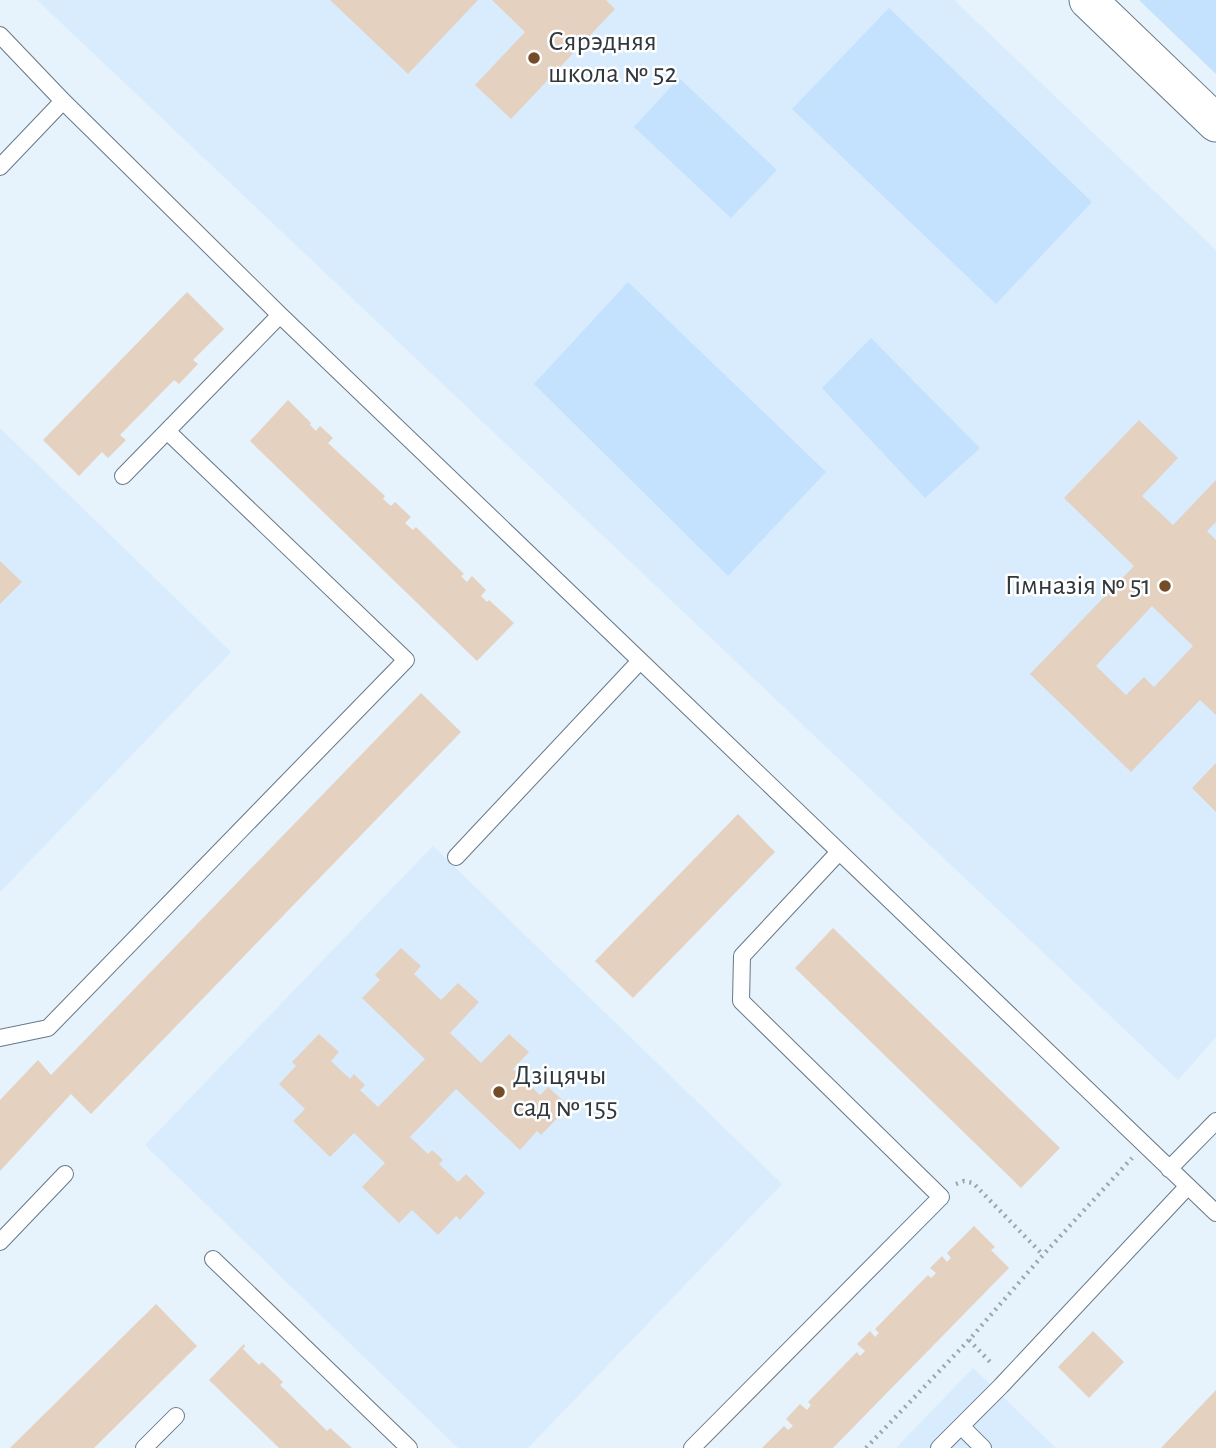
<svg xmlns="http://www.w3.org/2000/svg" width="1216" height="1448" font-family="'Alegreya Sans',sans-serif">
  <rect width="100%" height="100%" fill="#e6f2fc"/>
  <path fill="#d8ecfe" d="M37 0H954L1216 250V1037L1178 1080Z
    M0 428 231 652 0 892Z
    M433 846 782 1184 528 1448H458L145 1145Z
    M973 1368 1056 1448H896Z"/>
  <path fill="#c4e2fd" d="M1139 0H1216V74Z
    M889 8 1092 202 996 304 792 109Z
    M679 78 777 170 731 218 634 127Z
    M628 282 826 472 728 576 534 384Z
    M871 338 980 448 925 498 822 388Z"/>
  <path fill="#e4d1c0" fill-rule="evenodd" d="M330 0H478L408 74Z
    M492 0H606L615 9 511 119 475 85 525 32Z
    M187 292 224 329 193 360 198 364 179 384 174 380 120 435 126 440 108 458 102 452 79 476 43 440Z
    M288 400 311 423 310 425 316 431 320 426 333 438 328 443 385 496 383 499 391 506 395 502 411 517 405 523 413 530 416 527 464 574 461 576 467 582 472 576 486 590 481 596 487 602 489 600 514 623 477 661 250 441Z
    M1139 420 1178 458 1142 496 1173 525 1216 480V522L1207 531 1216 540V715L1200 700 1131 772 1030 674 1134 566 1064 498ZM1152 606 1193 646 1154 687 1144 677 1126 695 1096 666Z
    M0 561 22 582 0 604Z
    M421 693 461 732 91 1114 71 1094 0 1171V1100L38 1060 51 1075Z
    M1216 763V812L1192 788Z
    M738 814 775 852 633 998 595 961Z
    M833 928 1060 1148 1021 1188 795 968Z
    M401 948 421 966 414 974 441 1000 458 983 479 1002 450 1033 481 1063 509 1034 529 1052 513 1069 540 1095 548 1087 569 1106 541 1135 537 1131 520 1150 456 1089 410 1137 428 1154 432 1150 443 1160 439 1164 458 1182 466 1174 485 1193 460 1220 456 1216 438 1235 412 1210 399 1223 362 1187 385 1163 354 1133 330 1157 293 1121 305 1109 279 1084 296 1066 292 1062 319 1034 339 1052 331 1061 350 1079 354 1074 365 1085 360 1090 378 1107 425 1059 362 998 380 980 375 975Z
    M974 1226 995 1247 991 1250 1009 1268 833 1448H762L784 1426 788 1430 793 1426 786 1419 800 1404 807 1410 811 1405 808 1402 857 1352 860 1356 865 1351 857 1344 870 1331 875 1337 879 1333 875 1329 928 1275 931 1278 936 1273 930 1268 942 1256 947 1262 951 1258 947 1253Z
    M156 1304 197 1346 94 1448H10Z
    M1093 1331 1124 1362 1089 1398 1058 1367Z
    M244 1344 245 1346 243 1349 259 1365 262 1362 283 1382 280 1385 327 1431 330 1428 352 1448H279L209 1380Z
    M1216 1390V1448H1161Z"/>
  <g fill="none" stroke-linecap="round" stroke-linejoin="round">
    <defs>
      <path id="service" d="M0 35 63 101 280 315 1216 1213
        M0 167 63 101
        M123 476 167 431
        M456 857 640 661
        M0 1038 48 1028 406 660 167 431 280 315
        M1169 1169 1216 1121
        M0 1242 65 1174
        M213 1259 409 1448
        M961 1426 983 1448
        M144 1448 176 1416
        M692 1448 941 1197 741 1001 742 956 839 852
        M939 1448 1001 1386 1188 1186"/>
      <path id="tertiary" d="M1088 0 1216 123"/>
    </defs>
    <use href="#service" stroke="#677887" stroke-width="18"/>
    <use href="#tertiary" stroke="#677887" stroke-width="39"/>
    <path stroke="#9aa5ad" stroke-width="4.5" stroke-dasharray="2 5" stroke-linecap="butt" d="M956 1184 964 1181 973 1183 1043 1255
      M969 1340 993 1365
      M866 1448 969 1340 1043 1255 1132 1158"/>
    <use href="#service" stroke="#fff" stroke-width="16"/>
    <use href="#tertiary" stroke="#fff" stroke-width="37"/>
  </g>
  <g fill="#724d28" stroke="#fff" stroke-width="2.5">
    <circle cx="534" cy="58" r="7"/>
    <circle cx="1165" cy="586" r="7"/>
    <circle cx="499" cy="1092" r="7"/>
  </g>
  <g text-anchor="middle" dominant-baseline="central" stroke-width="5" stroke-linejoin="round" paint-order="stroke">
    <g font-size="28" fill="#30383e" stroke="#fff" text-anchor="start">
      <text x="548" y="42">Сярэдняя<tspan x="548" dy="32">школа № 52</tspan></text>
      <text x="1151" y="586" text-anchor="end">Гімназія № 51</text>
      <text x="513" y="1076">Дзіцячы<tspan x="513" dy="32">сад № 155</tspan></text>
    </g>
  </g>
</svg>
